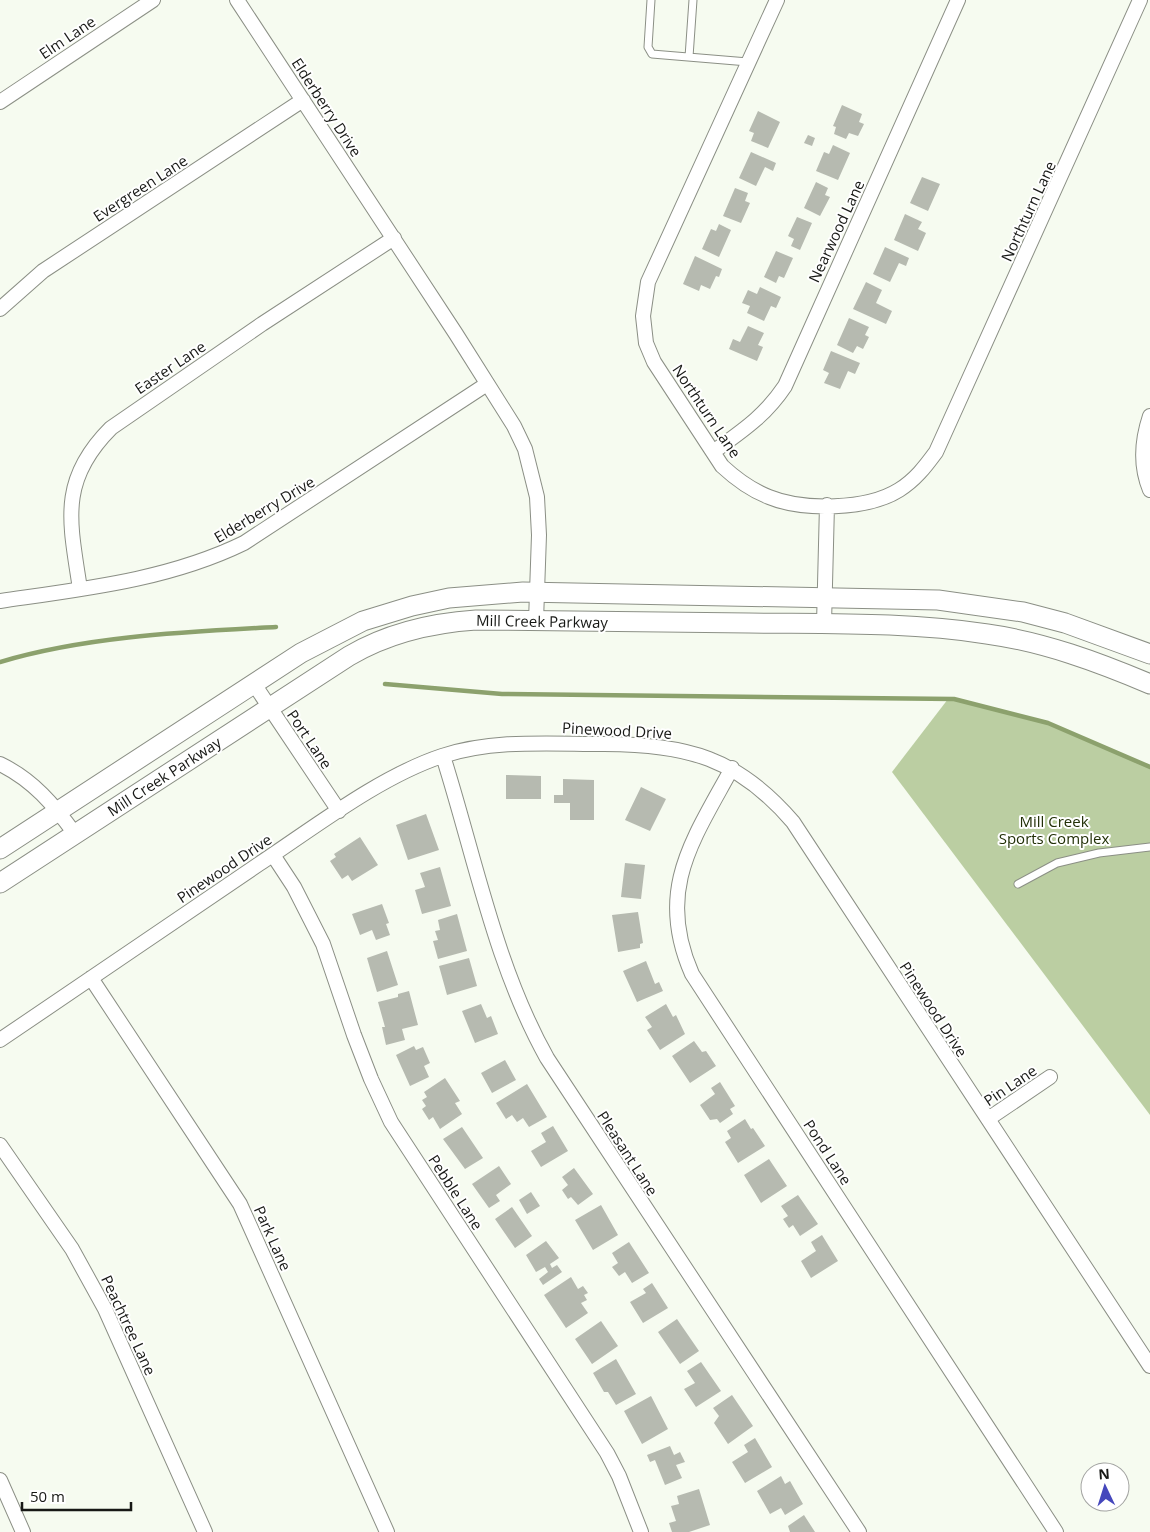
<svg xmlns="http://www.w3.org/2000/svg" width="1150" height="1532" font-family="'Open Sans',sans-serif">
  <rect width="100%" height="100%" fill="#f6fbf0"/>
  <path fill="#bbcea2" d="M948 699 1048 723 1150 766V1115L892 772Z"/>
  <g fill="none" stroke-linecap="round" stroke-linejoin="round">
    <path stroke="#8ca16d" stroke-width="4.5" d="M0 662C87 636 185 632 276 627
      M385 684 502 694 954 699 1048 723 1150 767"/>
  </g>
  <path fill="#b6bab0" d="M842 105 862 114 859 122 864 124 858 136 849 133 846 139 834 134 836 127 833 126Z
    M758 111 780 122 768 148 751 141 754 133 749 131Z
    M808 135 815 138 812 146 804 143Z
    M833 145 850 153 838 180 816 171 824 152 829 154Z
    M751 152 776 163 773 171 765 167 756 186 739 178Z
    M922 177 940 184 928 211 910 203Z
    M816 182 828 188 825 195 830 197 820 216 804 208Z
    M735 188 748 193 745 201 750 203 741 223 723 216Z
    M905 214 922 222 918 229 926 233 918 251 894 240Z
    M797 217 812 223 800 250 791 246 794 239 788 236Z
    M719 224 731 230 719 257 702 249 711 229 716 231Z
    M885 247 909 258 906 266 899 263 890 282 873 274Z
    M776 251 793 258 784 278 779 276 776 283 764 277Z
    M695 256 722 269 719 277 716 276 710 289 701 285 699 291 683 284Z
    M866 282 882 290 876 303 892 311 886 324 853 309Z
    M760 287 781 297 776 308 771 306 764 321 747 313 750 306 742 303 748 290 757 294Z
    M849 318 869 327 865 335 869 337 863 349 857 346 853 353 837 345Z
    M748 326 764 333 758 345 763 347 757 361 729 349 733 339 740 342Z
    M831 351 860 363 855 374 848 371 840 389 824 383 829 373 823 370Z
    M506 775 541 776V799H506Z
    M563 779 594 780V820H570V803H554V795H563Z
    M641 787 666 799 650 831 625 820Z
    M426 814 439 850 408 860 396 825Z
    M360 837 378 865 352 881 348 875 342 879 330 861 336 857 334 854Z
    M625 863 645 865 641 899 621 897Z
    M440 867 451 906 422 914 415 890 425 887 420 873Z
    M382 904 389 923 386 924 390 935 376 940 372 930 360 935 352 914Z
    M638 912 643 943 640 944V948L618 952 612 915Z
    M457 914 467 951 438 959 433 941 438 940 435 931 440 930 438 920Z
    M387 951 398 985 377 992 367 958Z
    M469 958 477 986 447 995 439 966Z
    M646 961 655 984 659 982 663 991 637 1002 623 971Z
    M409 991 418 1025 402 1029 405 1040 386 1045 382 1027H385L378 1002 398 997V994Z
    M481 1004 487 1018 491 1016 498 1034 475 1043 462 1011Z
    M666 1004 673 1017 676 1015 685 1034 660 1050 647 1030 652 1027 645 1017Z
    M694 1041 702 1052 706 1051 716 1066 690 1083 672 1056Z
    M414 1046 416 1050 423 1047 430 1063 424 1066 429 1077 410 1086 396 1055Z
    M505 1060 516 1080 492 1093 481 1073Z
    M445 1078 460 1101 455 1103 462 1114 440 1129 433 1117 429 1120 422 1109 426 1106 422 1100 427 1097 424 1092Z
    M720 1082 735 1106 730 1109 733 1114 720 1123 717 1119 710 1120 700 1105 715 1094 711 1088Z
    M527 1084 547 1117 529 1127 523 1118 517 1122 512 1115 506 1119 496 1103Z
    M745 1119 751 1129 753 1128 765 1146 738 1163 725 1142 731 1138 727 1131Z
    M553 1126 568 1151 541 1167 531 1151 546 1142 541 1133Z
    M462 1127 483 1158 465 1169 443 1139Z
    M769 1159 787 1186 761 1203 744 1175Z
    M499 1166 511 1184 496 1195 500 1201 489 1208 472 1184Z
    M574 1168 593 1194 578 1205 571 1197 568 1199 562 1190 568 1185 562 1177Z
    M531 1192 540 1206 527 1214 519 1200Z
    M798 1195 818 1224 800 1236 793 1225 789 1228 783 1219 788 1216 781 1206Z
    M601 1205 618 1235 593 1250 575 1220Z
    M512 1207 532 1236 515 1248 495 1219Z
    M822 1235 838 1261 811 1278 801 1261 816 1251 811 1242Z
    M546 1241 559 1258 550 1264 552 1268 557 1265 562 1272 543 1285 539 1279 548 1272 545 1267 536 1272 526 1255Z
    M629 1242 649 1273 632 1283 625 1272 619 1276 612 1267 618 1263 612 1253Z
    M571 1277 578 1289 583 1286 588 1293 584 1295 587 1300 581 1303 588 1313 566 1328 544 1295Z
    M652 1283 668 1308 643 1323 630 1302 646 1293 643 1289Z
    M677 1319 699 1351 680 1364 658 1332Z
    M601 1321 618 1346 592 1364 575 1339Z
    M616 1359 636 1394 616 1405 608 1392H604L593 1373Z
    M701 1362 721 1391 696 1407 684 1389 695 1383 687 1371Z
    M732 1395 753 1426 728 1444 714 1423 719 1416 713 1408Z
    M651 1396 668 1429 642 1444 624 1411Z
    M755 1438 772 1467 745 1483 732 1462 748 1452 744 1445Z
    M670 1446 674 1455 680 1452 685 1462 676 1465 682 1478 665 1485 655 1460 650 1462 647 1455Z
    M781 1476 785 1484 790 1481 803 1504 785 1515 781 1508 770 1514 757 1491Z
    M699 1489 710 1525 689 1532H672L669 1523 676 1521 671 1506 679 1504 677 1496Z
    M804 1515 815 1532H790L788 1526Z"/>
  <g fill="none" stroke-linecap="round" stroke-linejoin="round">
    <defs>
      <path id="lane" d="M651 0 648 47 652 54 748 62
        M689 57 693 0
        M1018 884 1057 863 1099 853 1150 847"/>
      <path id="street" d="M237 0 456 334 514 426 525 449 537 497 539 535 536 621
        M777 0 648 282 643 316 646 343 654 362 722 466C736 479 751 490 769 497 803 511 867 510 899 490 915 480 925 467 936 452L1140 0
        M0 102 153 0
        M0 309 43 271 303 100
        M1150 416C1142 440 1140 466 1150 490
        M713 452C742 431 765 416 785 386L958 0
        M80 589C70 522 58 481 111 428L262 324 394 238
        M0 601C83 589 168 580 244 543L487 384
        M824 624 827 505
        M254 684 339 811
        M443 756C475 857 495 965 547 1058L859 1532
        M0 764C33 780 54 805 75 834
        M732 768C693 840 655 890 692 974L1056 1532
        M273 855 294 887 323 944 354 1035 371 1079 391 1122 607 1453 619 1476 641 1532
        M91 978 240 1204 387 1532
        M0 1040C86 981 173 923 259 864 315 827 379 777 442 756 494 739 551 744 604 744 688 745 737 757 793 822L1150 1366
        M988 1119 1050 1077
        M0 1145 72 1249 105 1309 205 1532
        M0 1480 23 1532"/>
      <path id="secondary" d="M0 849 301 653 363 621 412 606 449 598 523 592 938 600 1023 612 1065 623 1150 654
        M0 883 349 656C388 633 431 623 476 620 567 621 658 622 749 623 828 624 909 622 987 634 1044 642 1098 662 1150 684"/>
    </defs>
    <use href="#lane" stroke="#8b8f85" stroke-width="9"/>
    <use href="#street" stroke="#8b8f85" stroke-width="16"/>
    <use href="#secondary" stroke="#8b8f85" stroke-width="21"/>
    <use href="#lane" stroke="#fff" stroke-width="7"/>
    <use href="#street" stroke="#fff" stroke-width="14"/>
    <use href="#secondary" stroke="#fff" stroke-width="19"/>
  </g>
  <g text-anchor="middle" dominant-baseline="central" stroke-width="4" stroke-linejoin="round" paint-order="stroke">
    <g font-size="15" fill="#171815" stroke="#fff">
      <text transform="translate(67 37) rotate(-34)">Elm Lane</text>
      <text transform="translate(327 107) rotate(57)">Elderberry Drive</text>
      <text transform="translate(140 188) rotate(-33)">Evergreen Lane</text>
      <text transform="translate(1028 211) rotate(-65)">Northturn Lane</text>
      <text transform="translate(836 231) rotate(-65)">Nearwood Lane</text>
      <text transform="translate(170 367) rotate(-34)">Easter Lane</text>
      <text transform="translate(707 411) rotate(56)">Northturn Lane</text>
      <text transform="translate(264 509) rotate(-31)">Elderberry Drive</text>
      <text transform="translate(542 621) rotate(1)">Mill Creek Parkway</text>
      <text transform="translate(617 730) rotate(3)">Pinewood Drive</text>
      <text transform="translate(310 739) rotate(56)">Port Lane</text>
      <text transform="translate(164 776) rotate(-33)">Mill Creek Parkway</text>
      <text transform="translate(224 868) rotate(-34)">Pinewood Drive</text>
      <text transform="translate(934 1009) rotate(57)">Pinewood Drive</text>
      <text transform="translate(1010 1085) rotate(-34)">Pin Lane</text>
      <text transform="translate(828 1152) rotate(57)">Pond Lane</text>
      <text transform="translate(628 1153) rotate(57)">Pleasant Lane</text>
      <text transform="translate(456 1192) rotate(57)">Pebble Lane</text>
      <text transform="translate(273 1238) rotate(66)">Park Lane</text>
      <text transform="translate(129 1325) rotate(65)">Peachtree Lane</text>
    </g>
    <g font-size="15" fill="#223007" stroke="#fff">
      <text x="1054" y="821">Mill Creek<tspan x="1054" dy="17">Sports Complex</tspan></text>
    </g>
  </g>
  <g transform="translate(1105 1487) rotate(356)"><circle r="24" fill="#ffffff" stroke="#a2a3a1"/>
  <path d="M0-4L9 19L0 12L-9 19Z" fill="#4547bc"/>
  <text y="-8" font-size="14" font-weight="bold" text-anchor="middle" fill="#171815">N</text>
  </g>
  <path d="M22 1502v8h109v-8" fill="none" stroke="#171815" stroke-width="2.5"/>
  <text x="30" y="1502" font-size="15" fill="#171815" stroke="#ffffff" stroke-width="4" paint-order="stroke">50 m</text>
</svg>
